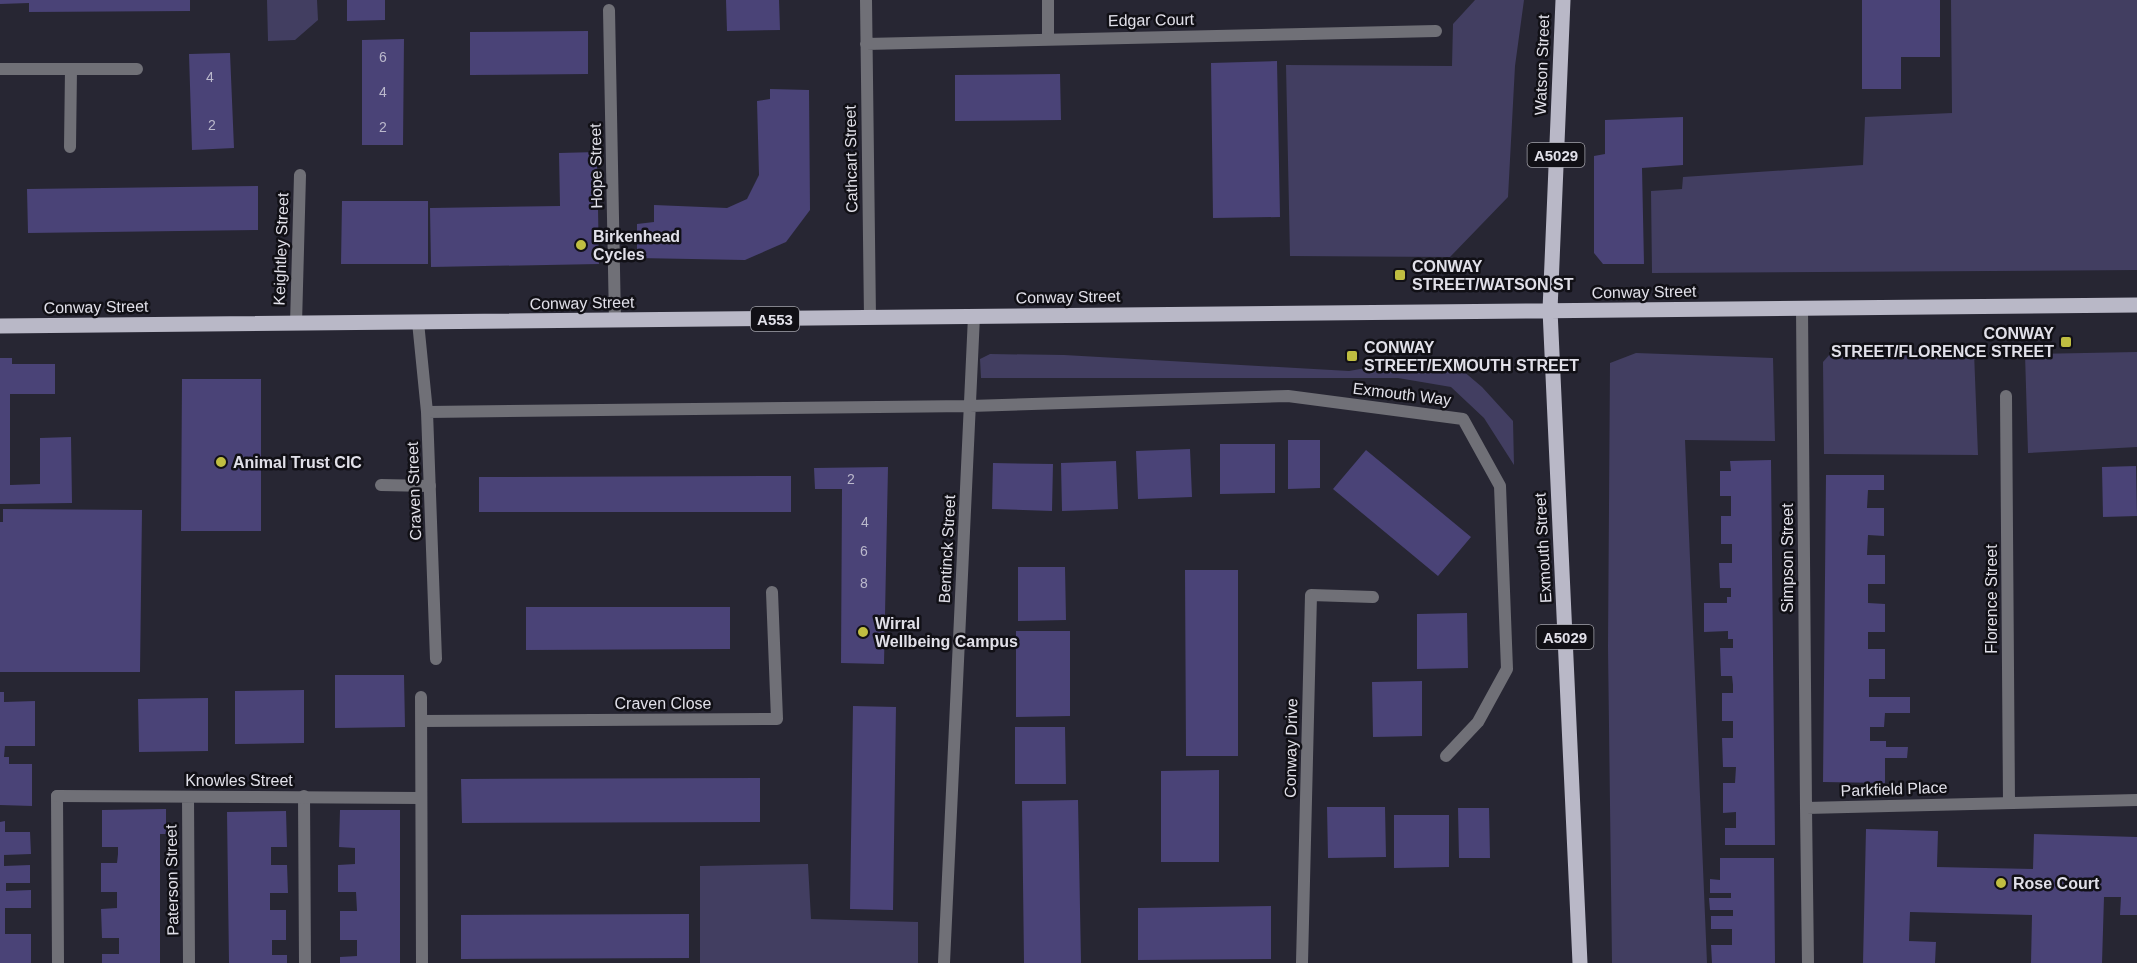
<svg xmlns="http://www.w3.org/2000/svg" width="2137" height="963" font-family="Arial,sans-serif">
  <rect width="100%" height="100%" fill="#272633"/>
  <path fill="#423e61" d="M267 0H317L318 20 295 40 268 41Z
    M1475 0H1524L1515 66 1508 197 1450 257 1290 256 1286 65 1452 66 1453 24Z
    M1951 0H2137V270L1652 273 1651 191 1682 189 1683 177 1863 165 1865 117 1952 113Z
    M1974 352 1978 455 1824 454 1823 362 1830 354Z
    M2137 352V447L2028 453 2025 354Z
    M1636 353 1773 358 1775 441 1685 440 1707 963H1612L1608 647 1610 363Z
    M990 354 1064 355 1349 371 1422 358 1449 359 1482 387 1513 421 1514 465 1484 418 1451 387 1398 378H981L980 359Z
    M808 864 811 919 918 922V963H700V866Z"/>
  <path fill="#4a4377" d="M0 0H190V11L29 12V3L0 4Z
    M347 0H385V20L347 21Z
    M726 0H779L780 30 727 31Z
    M1862 0H1940V57H1901V89H1862Z
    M588 31V74L470 75V32Z
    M404 39 403 145H362V40Z
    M230 53 234 148 192 150 189 54Z
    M1277 61 1280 217 1213 218 1211 63Z
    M1060 74 1061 120 955 121V75Z
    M770 89 809 90 810 210 786 242 745 260 637 258V224L654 222V205L727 208 747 199 759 175 757 101 770 99Z
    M1683 117V165L1642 168 1644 264H1603L1594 253V156L1605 154V120Z
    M597 152 599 264 431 267 430 208 560 206 559 153Z
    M258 186V230L28 233 27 189Z
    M342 201H428V264H341Z
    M0 358H12V364H55V394H10V485L40 484V438L71 437 72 503 0 504Z
    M182 379H261V531H181Z
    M1288 440H1320V488L1288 489Z
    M1220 444H1275V493L1220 494Z
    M1190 449 1192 497 1138 499 1136 451Z
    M1366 450 1471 537 1438 576 1333 489Z
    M1771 460 1775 845H1725V828H1736V812L1723 813V783H1735L1736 767H1723L1722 738H1733V721H1722V693H1733V685L1732 676H1721L1720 648H1733V639H1728V631L1704 632V603H1727V597H1731V588H1720L1719 563H1732V544H1721V516H1731V496H1720V471H1731L1730 461Z
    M1116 461 1118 509 1062 511 1061 463Z
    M993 463 1053 464 1052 511 992 509Z
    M2136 466 2137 516 2103 517 2102 467Z
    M888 467 884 664 841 663 842 489H815L814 468Z
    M1826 475H1884V490H1868L1867 508H1884V536L1868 535 1867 555H1885V584H1868V603L1885 604V632H1868V649H1885V679H1869V697H1910V713H1885L1884 727H1870V741H1886V747H1908L1907 758H1885V783L1823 782Z
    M791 476V512H479V477Z
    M3 509 142 510 140 672H0V522H3Z
    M1018 567H1065L1066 620 1018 621Z
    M1185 570H1238V756H1186Z
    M526 607H730V649L526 650Z
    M1467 613 1468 668 1417 669V614Z
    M1016 631H1070V716L1016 717Z
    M335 675H404L405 727 335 728Z
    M1422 681V736L1373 737 1372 682Z
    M304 690V743L235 744V691Z
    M0 692H4V702L35 701V746H5L4 757H9V764H32V806L0 805Z
    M208 698V751L139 752 138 699Z
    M853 706 896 707 893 910 850 909Z
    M1015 727H1065L1066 784H1015Z
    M1219 770V862H1161V771Z
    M760 778V822L462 823 461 779Z
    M1078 800 1081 963H1024L1022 801Z
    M1327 807H1385L1386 857 1328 858Z
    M1458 808H1489L1490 858H1459Z
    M166 809V834H160V963H102V954H119V938H102L101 909 117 908V892H101V863H117L118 854V847H102V810Z
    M340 810H400V963H340V957L357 956V940H340V911H357L356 892H338V865L355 864V848L339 847Z
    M286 811 287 847H271V865H287L288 893H270V910H286V940H272V955H287V963H229L227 812Z
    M1394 815H1449V867L1394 868Z
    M5 821V832H30L31 854 4 855V866L30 865V883H6V891L31 890V908H5V934H31V963H0V822Z
    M1866 829 1938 831 1937 867 2033 869 2034 834 2137 837V915H2120L2121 897H2104L2102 963H2031L2032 915 1910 912 1909 941 1936 942 1935 963H1863Z
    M1720 858H1774L1775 963H1712L1711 945H1732V929H1711V916H1733V910H1710L1709 898H1731V893H1710V879L1720 880Z
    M1271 906V959L1138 960V908Z
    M689 914V958L461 959V915Z"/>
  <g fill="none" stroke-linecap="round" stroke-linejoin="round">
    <path stroke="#707077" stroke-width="12" d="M1048 0V39
      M381 485 430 486
      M57 796 58 963
      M304 796 305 963"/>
    <path stroke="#707077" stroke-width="12" d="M866 0 870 318
      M609 10 615 321
      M866 44 1436 31
      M0 69H137
      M70 147 71 69
      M1802 308 1806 808
      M418 322 427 412 436 659
      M296 324 300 175
      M2006 396 2009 803
      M427 412 970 406 1288 396 1463 419 1500 486 1507 669 1478 722 1446 756
      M421 697 422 963
      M421 721 777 719 772 592
      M57 796 421 798
      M188 797 189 963
      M944 963 974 316
      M1302 963 1311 595 1373 597
      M1808 963 1806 808 2137 800"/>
    <path stroke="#b9b8c7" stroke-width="15" d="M1563 0 1550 310 1580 963
      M0 326 2137 305"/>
  </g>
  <g fill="#c0be41" stroke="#111016" stroke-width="2">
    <circle cx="581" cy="245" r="6"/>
    <rect x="1394" y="269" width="12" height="12" rx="3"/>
    <rect x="2060" y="336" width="12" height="12" rx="3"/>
    <rect x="1346" y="350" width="12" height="12" rx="3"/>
    <circle cx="221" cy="462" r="6"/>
    <circle cx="863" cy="632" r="6"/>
    <circle cx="2001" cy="883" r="6"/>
  </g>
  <g text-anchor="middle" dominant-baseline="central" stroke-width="5" stroke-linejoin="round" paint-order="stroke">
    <g font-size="14" fill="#bbb9cc">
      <text x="383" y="57">6</text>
      <text x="210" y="77">4</text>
      <text x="383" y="92">4</text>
      <text x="212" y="125">2</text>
      <text x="383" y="127">2</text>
      <text x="851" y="479">2</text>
      <text x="865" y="522">4</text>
      <text x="864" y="551">6</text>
      <text x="864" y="583">8</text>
    </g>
    <g fill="#111016" stroke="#a3a2aa" stroke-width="1.5">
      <rect x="1527.5" y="143" width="57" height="24" rx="4.5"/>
      <rect x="751" y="307" width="48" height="24" rx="4.5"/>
      <rect x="1536.5" y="625" width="57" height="24" rx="4.5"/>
    </g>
    <g font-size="15" font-weight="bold" fill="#e1e0e9">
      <text x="1556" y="155">A5029</text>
      <text x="775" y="319">A553</text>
      <text x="1565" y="637">A5029</text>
    </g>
    <g font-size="16" fill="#e1e0e9" stroke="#111016">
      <text transform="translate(1151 20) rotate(-1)">Edgar Court</text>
      <text transform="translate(1542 65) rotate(-88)">Watson Street</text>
      <text transform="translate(851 159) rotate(-91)">Cathcart Street</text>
      <text transform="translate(596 166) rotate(-91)">Hope Street</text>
      <text transform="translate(281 249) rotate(-88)">Keightley Street</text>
      <text transform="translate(1644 292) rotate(-1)">Conway Street</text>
      <text transform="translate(1068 297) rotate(-1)">Conway Street</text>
      <text transform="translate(582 303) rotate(-1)">Conway Street</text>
      <text transform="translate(96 307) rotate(-1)">Conway Street</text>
      <text transform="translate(1402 394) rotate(7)">Exmouth Way</text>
      <text transform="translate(414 491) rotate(-92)">Craven Street</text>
      <text transform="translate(1543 548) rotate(-93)">Exmouth Street</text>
      <text transform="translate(947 549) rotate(-87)">Bentinck Street</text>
      <text transform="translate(1787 558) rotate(-90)">Simpson Street</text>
      <text transform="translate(1991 599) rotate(-90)">Florence Street</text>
      <text x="663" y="703">Craven Close</text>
      <text transform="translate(1291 748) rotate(-89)">Conway Drive</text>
      <text x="239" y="780">Knowles Street</text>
      <text transform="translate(1894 789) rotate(-2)">Parkfield Place</text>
      <text transform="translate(172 880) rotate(-91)">Paterson Street</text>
    </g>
    <g font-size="16" font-weight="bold" fill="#e1e0e9" stroke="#111016" text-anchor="start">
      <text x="593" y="236">Birkenhead<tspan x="593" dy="18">Cycles</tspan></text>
      <text x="1412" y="266">CONWAY<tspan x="1412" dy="18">STREET/WATSON ST</tspan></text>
      <text x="2054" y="333" text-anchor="end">CONWAY<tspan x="2054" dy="18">STREET/FLORENCE STREET</tspan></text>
      <text x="1364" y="347">CONWAY<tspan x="1364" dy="18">STREET/EXMOUTH STREET</tspan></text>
      <text x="233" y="462">Animal Trust CIC</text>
      <text x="875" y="623">Wirral<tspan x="875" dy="18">Wellbeing Campus</tspan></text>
      <text x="2013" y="883">Rose Court</text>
    </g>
  </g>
</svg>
